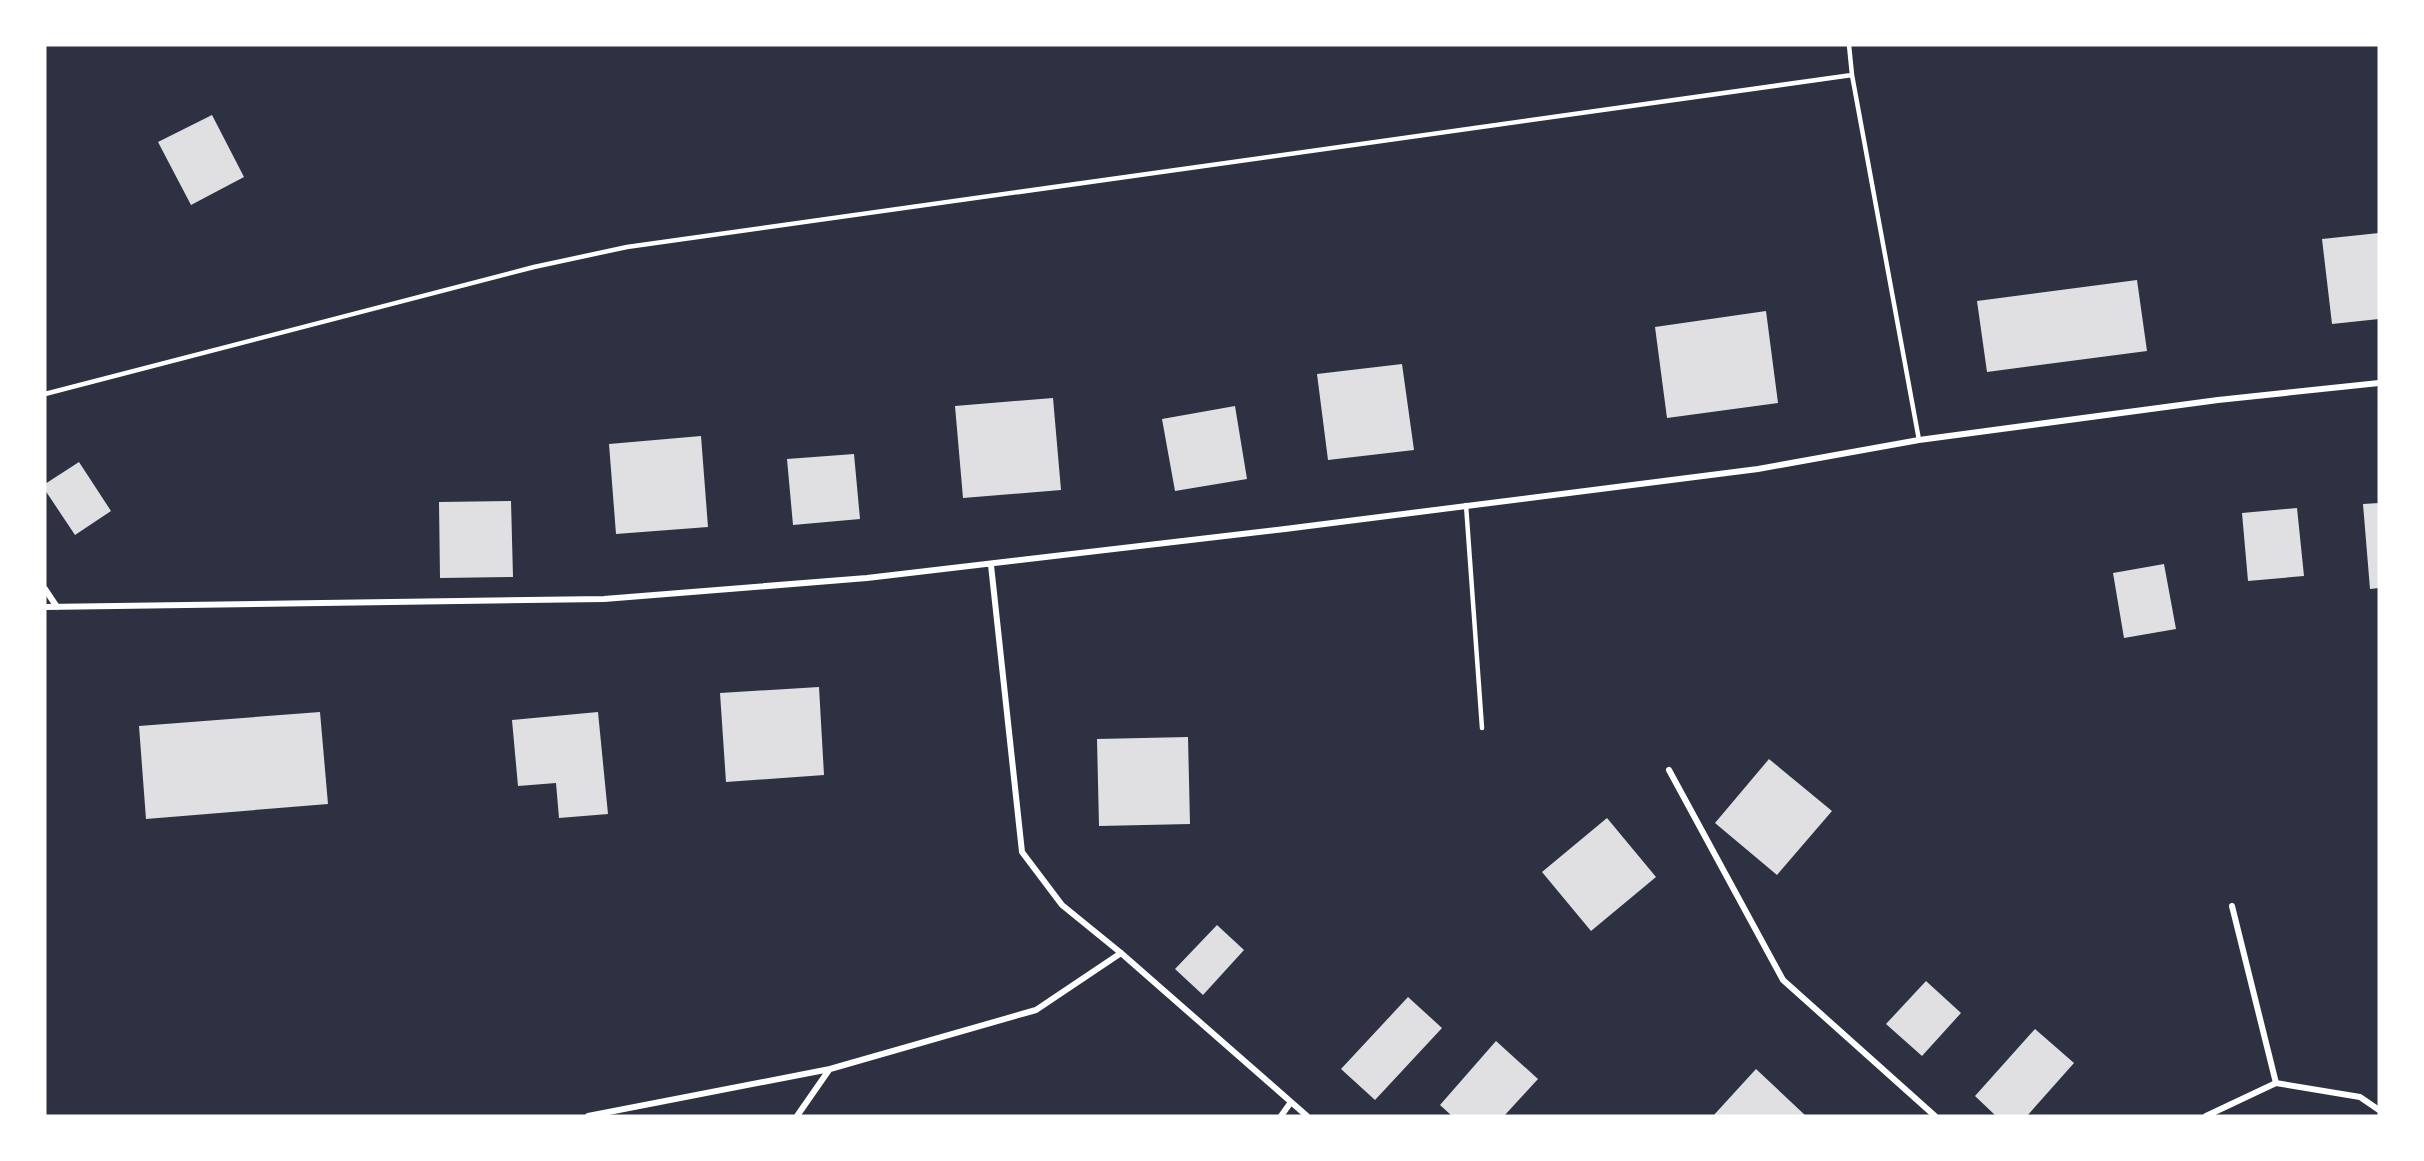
<svg xmlns="http://www.w3.org/2000/svg" width="2424" height="1161" font-family="Barlow,sans-serif">
  <rect width="100%" height="100%" fill="#2d3142"/>
  <path fill="#e0e0e3" d="M212 115 244 177 191 205 158 142Z
    M2379 233V319L2332 324 2322 239Z
    M2137 280 2147 351 1987 372 1977 301Z
    M1766 311 1778 403 1667 418 1655 327Z
    M1402 364 1414 450 1328 460 1317 374Z
    M1053 398 1061 490 963 498 955 406Z
    M1235 406 1247 479 1175 491 1162 419Z
    M701 436 708 527 616 534 609 444Z
    M854 454 860 519 793 525 787 459Z
    M79 462 111 511 75 535 45 490V484Z
    M511 501 513 577 440 578 439 502Z
    M2379 503V588L2370 589 2363 504Z
    M2297 508 2304 576 2248 581 2242 513Z
    M2164 564 2176 629 2124 638 2113 573Z
    M819 687 824 775 726 782 720 693Z
    M320 712 328 804 146 819 139 726Z
    M598 712 608 814 559 818 556 783 518 786 512 720Z
    M1188 737 1190 824 1099 826 1097 739Z
    M1769 759 1832 811 1777 875 1715 823Z
    M1607 818 1656 877 1591 931 1542 872Z
    M1217 925 1244 950 1203 995 1175 969Z
    M1926 981 1961 1013 1922 1056 1886 1024Z
    M1408 997 1442 1028 1375 1100 1341 1069Z
    M2035 1029 2074 1063 2027 1116H1996L1975 1096Z
    M1496 1041 1538 1079 1504 1116H1452L1440 1105Z
    M1756 1069 1806 1116H1713Z"/>
  <g fill="none" stroke-linecap="round" stroke-linejoin="round">
    <path stroke="#fff" stroke-width="4.5" d="M1849 45 1852 75 1919 440
      M45 394 534 267 627 247 1852 75
      M1466 505 1482 728"/>
    <path stroke="#fff" stroke-width="6" d="M991 565 1022 852 1062 905 1121 953 1307 1116
      M45 589 57 607
      M45 607 604 599 867 578 1285 529 1758 469 1919 440 2218 400 2379 383
      M1669 770 1783 980 1935 1116
      M2232 906 2276 1083
      M588 1116 830 1069 1036 1010 1121 953
      M797 1116 829 1070
      M1281 1116 1291 1102
      M2206 1116 2276 1083 2360 1097 2379 1110"/>
  </g>
  <rect width="2424" height="1161" fill="none" stroke="#ffffff" stroke-width="93"/>
</svg>
